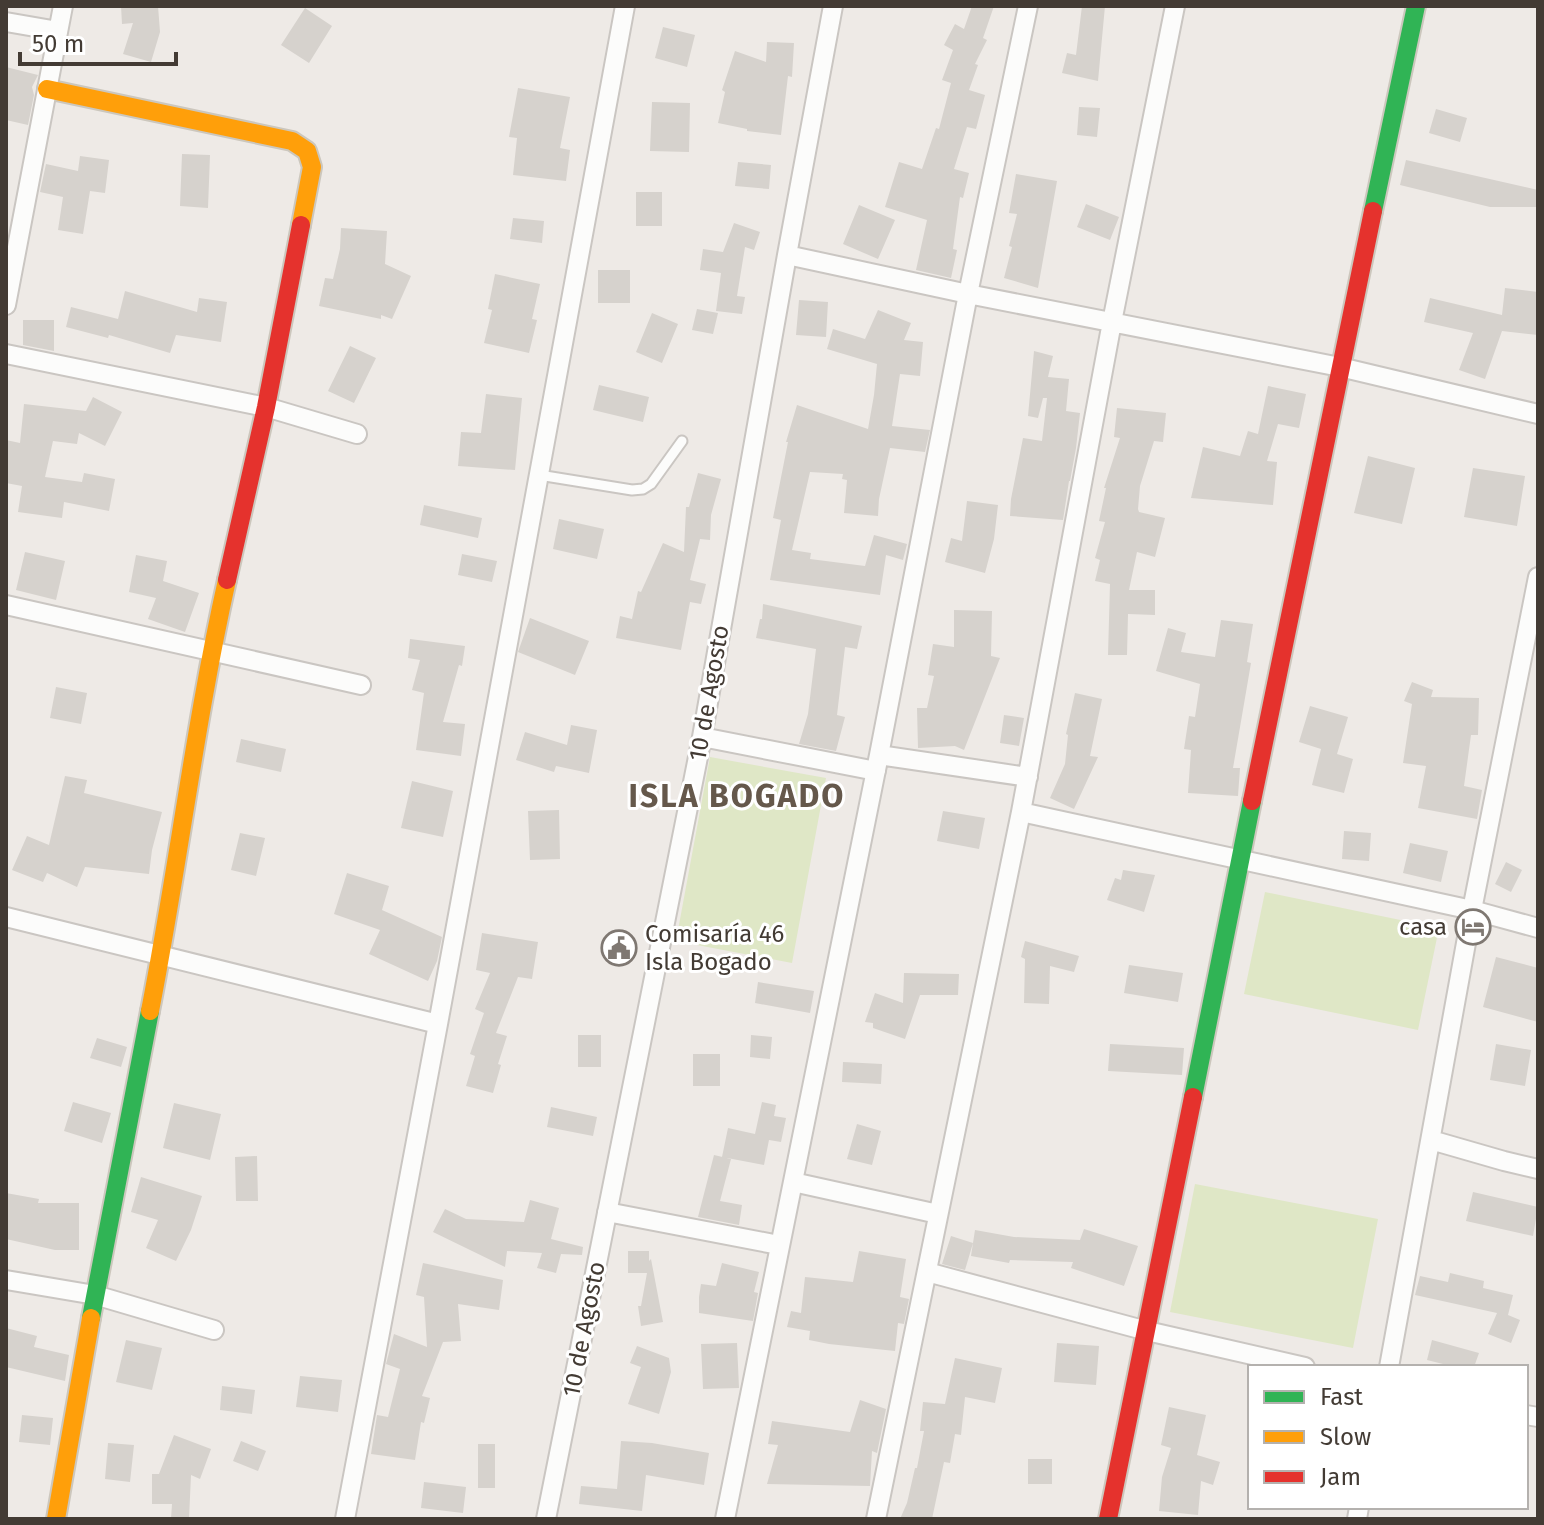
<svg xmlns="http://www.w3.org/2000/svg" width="1544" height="1525" font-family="'Fira Sans',sans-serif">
  <rect width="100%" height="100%" fill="#eeeae6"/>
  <path fill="#dfe7c6" d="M710 757 826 778 792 963 676 941Z
    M1265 892 1439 928 1418 1030 1244 994Z
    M1195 1184 1378 1219 1353 1348 1170 1312Z"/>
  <path fill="#d6d2cd" d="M121 6H158L160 32 151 62 123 54 133 23 122 24Z
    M972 6H994L983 38 987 40 975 64 978 65 969 90 985 95 976 129 967 127 954 169 969 173 963 198 960 197 953 249 957 250 951 278 916 270 927 220 885 207 899 162 922 169 936 128 939 129 951 83 942 80 953 50 944 45 955 24 964 29Z
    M1082 6H1105L1098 81 1062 73 1067 53 1076 55Z
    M305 8 332 26 309 63 281 45Z
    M663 27 695 35 687 67 655 58Z
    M767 42 794 43 792 77 788 76 781 135 747 131V129L718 123 725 92 722 90 735 51 766 62Z
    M6 67 38 75 32 87 34 95 28 125 6 120Z
    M518 88 570 97 560 148 570 150 566 181 513 175 517 138 509 137Z
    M652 102 690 103 689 152 650 151Z
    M1079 107 1100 108 1097 137 1077 135Z
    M1436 109 1467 118 1460 142 1429 133Z
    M182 154 210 155 208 208 180 206Z
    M80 156 109 160 105 193 90 191 83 234 58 230 63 197 40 192 46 164 78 171Z
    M1406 160 1538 190V207H1490L1400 185Z
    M738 162 771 165 769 189 735 186Z
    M1016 174 1057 181 1038 288 1004 278 1012 247 1009 246 1017 214 1009 213Z
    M636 192H662V226H636Z
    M1086 204 1119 217 1110 240 1077 227Z
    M859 205 895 220 878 259 843 244Z
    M513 218 544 221 542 243 510 239Z
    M734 223 760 232 754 250 745 247 737 296 745 297 742 314 716 311 721 273 700 270 703 249 723 252Z
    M341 228 387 231 385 264 411 276 392 319 381 315V319L319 306 325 278 333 279 340 249Z
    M598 270H630V303H598Z
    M495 274 540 284 532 319 537 320 529 353 484 343 492 310 488 309Z
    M1505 288 1538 292V335L1502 331 1485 379 1459 370 1473 333 1424 322 1430 298 1502 315Z
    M125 291 197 312 199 298 227 302 221 342 176 335 170 353 109 335 108 338 66 327 71 307 118 319Z
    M799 300 828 302 826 337 796 335Z
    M697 309 718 313 713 334 692 330Z
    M878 310 911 323 904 340 923 342 920 376 900 374 892 426 930 430 925 452 890 448 879 499 878 516 844 513 847 480 842 479 843 474 810 472 792 550 811 553 810 559 865 566 874 535 907 544 903 560 886 555 880 595 770 580 781 520 773 518 788 442H786L797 405 868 429 874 395 877 364 827 349 833 329 865 339Z
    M652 313 678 324 662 363 636 352Z
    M23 320H54V351L23 345Z
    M350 346 376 358 354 403 328 391Z
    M1034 351 1053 356 1048 377 1069 379 1066 411 1080 413 1076 448 1070 481H1069L1063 520 1010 516 1011 499 1023 438 1042 441 1047 398H1043L1038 418 1028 416Z
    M599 385 649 397 643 422 593 410Z
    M1268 386 1306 394 1299 428 1278 424 1267 461 1277 462 1273 505 1191 498 1203 447 1240 456 1248 431 1258 434Z
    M486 394 522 398 515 470 458 466 461 432 481 433Z
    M93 397 122 412 105 446 79 433 77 444 53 441 45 477 82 482 84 473 115 479 109 511 64 502 62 518 18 512 22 486 6 483V440L20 443 24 404 86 411Z
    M1117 408 1166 413 1163 442 1154 441 1140 486 1138 509 1139 512 1165 518 1155 557 1137 552 1129 590H1155V615L1128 614 1127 655H1108L1110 584 1095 581 1100 560 1095 558 1105 522 1099 521 1106 488H1104L1120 438 1114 437Z
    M1368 456 1415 468 1402 524 1354 513Z
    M1473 468 1525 476 1517 526 1464 517Z
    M698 473 721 479 711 515 710 540 700 539 690 580 706 584 701 604 690 602 681 650 616 638 620 616 632 619 638 591 641 592 663 543 684 552 686 507H689Z
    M967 501 998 505 994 539 985 573 945 562 951 538 962 541Z
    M424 505 482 518 478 538 420 525Z
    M559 519 604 529 597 559 553 549Z
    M25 552 65 561 56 600 16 590Z
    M462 554 497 561 492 582 458 575Z
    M136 555 167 561 163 581 199 593 185 632 148 619 156 598 129 592Z
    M763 604 862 626 857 649 845 647 837 715 845 717 836 751 799 744 808 714 816 649 756 638 760 619H762Z
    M954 610 992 611 991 656 1000 658 964 750 955 746 918 748 917 708H927L934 676 928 675 933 644 954 647Z
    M530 618 589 641 575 675 518 652Z
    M1221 620 1253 624 1247 662 1251 663 1233 768H1240L1238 796 1188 793 1191 750 1184 749 1189 716 1195 717 1200 684 1156 671 1168 628 1186 633 1181 652 1215 657Z
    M410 639 465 646 462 666 459 665 443 722 465 724 461 756 416 750 424 693 412 690 420 660 408 658Z
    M1412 682 1433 690 1431 697 1479 698 1478 735H1471L1464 786 1482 790 1477 819 1418 808 1426 766 1403 763 1412 704 1404 701Z
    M56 687 87 693 81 724 50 718Z
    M1075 693 1102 699 1090 756 1098 757 1074 809 1050 798 1065 764 1068 735 1066 734Z
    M1310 706 1348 717 1337 754 1353 759 1344 793 1312 785 1321 749 1299 742Z
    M1004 715 1024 718 1019 746 1000 743Z
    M571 725 597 730 589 773 556 766 554 772 516 760 525 732 567 745Z
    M241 739 286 749 281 772 236 762Z
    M65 776 87 780 84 793 162 812 152 850 149 874 85 867 77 887 47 873 43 882 12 870 27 836 49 845Z
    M412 781 453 791 443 837 401 828Z
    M559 810 560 859 530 860 528 811Z
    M943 811 985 818 979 849 937 841Z
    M1344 831 1371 833 1369 861 1342 859Z
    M240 833 265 838 256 876 231 870Z
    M1410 843 1448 851 1441 882 1403 873Z
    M1506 862 1522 870 1511 892 1495 884Z
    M1123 870 1155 875 1144 912 1107 900 1115 878 1121 880Z
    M347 873 389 886 382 910 442 937 437 961 428 981 369 954 380 930 334 914Z
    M482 933 538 942 532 979 518 977 496 1033 507 1036 498 1064 501 1065 493 1093 466 1086 475 1056 470 1054 484 1013 475 1009 490 973 476 970Z
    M1025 941 1079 956 1074 972 1050 966 1049 1004 1024 1003 1025 959 1021 957Z
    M1496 957 1538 968V1022L1483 1007Z
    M1129 965 1183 973 1178 1002 1124 993Z
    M904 973 959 974 958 995H920L905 1039 873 1028V1023L865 1022 875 993 903 1003Z
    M758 982 814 991 810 1013 755 1003Z
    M578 1035H601V1067H578Z
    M751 1035 772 1037 770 1059 750 1057Z
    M97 1038 127 1047 121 1067 90 1058Z
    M1110 1044 1184 1048 1182 1075 1108 1071Z
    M1496 1044 1531 1050 1525 1086 1490 1080Z
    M693 1054H720V1086H693Z
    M843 1062 882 1064 881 1084 842 1082Z
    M73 1102 111 1113 102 1143 64 1131Z
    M762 1102 776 1105 774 1116 786 1118 781 1142 769 1140 764 1165 722 1157 728 1128 755 1134Z
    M174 1103 221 1114 210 1160 163 1148Z
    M551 1107 597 1117 593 1136 547 1127Z
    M857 1124 881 1131 872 1165 847 1159Z
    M714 1155 731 1159 720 1201 742 1205 739 1225 698 1217Z
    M257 1156 258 1201H236L235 1157Z
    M141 1177 202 1196 191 1230 176 1261 146 1248 158 1220 131 1212Z
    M1473 1192 1538 1207 1533 1236 1466 1221Z
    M6 1193 39 1199 38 1203H79V1250H55L6 1239Z
    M530 1200 559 1208 551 1239 583 1247 582 1255 561 1254 556 1273 537 1268 542 1253 507 1251 505 1267 433 1232 445 1209 466 1219 524 1222Z
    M1084 1229 1138 1246 1124 1286 1071 1268 1073 1262 1010 1260 1009 1263 971 1256 975 1230 1014 1237 1080 1240Z
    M951 1236 973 1243 965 1270 942 1264Z
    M628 1251H649V1261L651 1259 663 1322 641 1326 638 1306H641L647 1273H628Z
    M859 1251 906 1259 900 1297 909 1299 904 1324 898 1323 895 1351 829 1344 809 1340 810 1331 787 1327 791 1311 801 1313 805 1277 853 1282Z
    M423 1263 503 1280 499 1310 458 1304 461 1341 443 1342 422 1396 430 1398 424 1423 421 1422 415 1460 371 1454 377 1415 388 1417 400 1369 386 1364 394 1334 427 1347 424 1297 416 1295Z
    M722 1263 759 1272 754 1292 758 1293 753 1321 699 1313V1297L701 1284 716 1286Z
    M1450 1273 1484 1281 1483 1288 1513 1295 1508 1315 1520 1320 1511 1343 1488 1334 1497 1313 1415 1295 1420 1276 1448 1282Z
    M6 1328 37 1336 34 1347 69 1355 65 1381 6 1367Z
    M126 1340 162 1348 152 1390 116 1382Z
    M1432 1340 1479 1353 1474 1367H1455L1427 1360Z
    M737 1343 739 1388 703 1389 701 1344Z
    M1057 1343 1099 1346 1096 1385 1054 1382Z
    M637 1346 669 1358 671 1372 659 1414 628 1404 641 1367 630 1363Z
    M955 1358 1002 1368 995 1403 965 1397 961 1435 955 1434 950 1463 944 1462 932 1519H900L907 1503 915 1468H917L924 1431H920L923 1402 945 1404Z
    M300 1376 342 1380 338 1412 296 1407Z
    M222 1386 255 1390 252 1414 220 1410Z
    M860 1400 886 1409 877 1453 872 1451 870 1486 767 1484 778 1445 768 1444 772 1421 850 1432Z
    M1169 1407 1206 1415 1197 1455 1220 1462 1213 1485 1201 1481 1198 1515 1159 1511 1162 1477 1171 1448 1161 1445Z
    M22 1415 53 1418 50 1445 19 1442Z
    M174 1435 211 1449 200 1479 191 1475 189 1519H171L172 1504H152V1474H159Z
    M241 1441 266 1451 258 1471 233 1461Z
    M621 1441 652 1443 709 1453 704 1485 646 1475 642 1511 579 1504 581 1486 617 1489Z
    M108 1443 134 1445 130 1482 105 1479Z
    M478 1444H495V1488H478Z
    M1028 1459H1052V1484H1028Z
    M424 1482 466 1487 463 1513 421 1508Z"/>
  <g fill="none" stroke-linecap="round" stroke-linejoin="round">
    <defs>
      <path id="lane" d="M539 475 632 490 643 489 651 484 682 441"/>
      <path id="street" d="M6 22 58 31
        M787 255 968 294 1340 367 1538 414
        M6 305 63 6
        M6 354 266 407 357 434
        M6 605 361 685
        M702 737 876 771
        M879 755 1028 777
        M1021 812 1472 910 1538 928
        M6 917 438 1024
        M1431 1140 1504 1161 1538 1169
        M793 1182 938 1214
        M607 1212 779 1245
        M927 1272 1147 1331 1305 1367
        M6 1280 95 1295 214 1330
        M1389 1367 1472 910 1538 577
        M1526 1415 1538 1417
        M345 1519 438 1024 625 6
        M546 1519 702 737 787 255 833 6
        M725 1519 879 755 968 294 1028 6
        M876 1519 1021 812 1112 322 1175 6
        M1357 1519 1359 1507"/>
      <path id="fast" d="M1373 211 1416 6
        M1193 1097 1252 801
        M91 1318 150 1011"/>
      <path id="slow" d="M47 89 292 141 307 151 312 167 301 225
        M150 1011C178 868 195 723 227 580
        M56 1519 91 1318"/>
      <path id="jam" d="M227 580 266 407 301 225
        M1252 801 1373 211
        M1108 1519 1193 1097"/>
    </defs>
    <use href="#lane" stroke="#cac6c2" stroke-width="13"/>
    <use href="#street" stroke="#cac6c2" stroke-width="22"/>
    <use href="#fast" stroke="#ccc7bd" stroke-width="22"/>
    <use href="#slow" stroke="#ccc7bd" stroke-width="22"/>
    <use href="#jam" stroke="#ccc7bd" stroke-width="22"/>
    <use href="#lane" stroke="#fcfcfb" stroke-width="9"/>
    <use href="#street" stroke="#fcfcfb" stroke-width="18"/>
    <use href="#fast" stroke="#30b455" stroke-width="18"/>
    <use href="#slow" stroke="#ff9f0a" stroke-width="18"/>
    <use href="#jam" stroke="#e5322d" stroke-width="18"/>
  </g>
  <defs>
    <symbol id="hotel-ring" viewBox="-11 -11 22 22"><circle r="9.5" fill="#fff" stroke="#7f7872" stroke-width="1.5"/><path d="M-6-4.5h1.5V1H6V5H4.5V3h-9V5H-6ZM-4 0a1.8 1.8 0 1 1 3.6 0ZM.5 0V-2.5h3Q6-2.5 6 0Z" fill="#7f7872"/></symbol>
    <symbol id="civic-ring" viewBox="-11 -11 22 22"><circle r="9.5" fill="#fff" stroke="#7f7872" stroke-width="1.5"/><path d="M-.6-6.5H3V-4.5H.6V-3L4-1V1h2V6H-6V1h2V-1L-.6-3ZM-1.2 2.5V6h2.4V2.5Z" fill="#7f7872"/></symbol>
  </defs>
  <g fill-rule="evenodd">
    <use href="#hotel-ring" x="1453" y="907" width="40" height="40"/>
    <use href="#civic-ring" x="599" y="928" width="40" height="40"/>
  </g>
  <g text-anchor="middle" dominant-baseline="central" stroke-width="6" stroke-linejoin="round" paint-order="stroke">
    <g font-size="24" fill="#433b34" stroke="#fff">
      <text transform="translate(709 693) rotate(-80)">10 de Agosto</text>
      <text transform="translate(584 1329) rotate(-79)">10 de Agosto</text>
    </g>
    <g font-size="24" fill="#433b34" stroke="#fff" text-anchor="end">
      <text x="1447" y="927">casa</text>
      <text x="645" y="934" text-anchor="start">Comisaría 46<tspan x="645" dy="28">Isla Bogado</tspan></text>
    </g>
    <g font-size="32" font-weight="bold" letter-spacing="2" fill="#65584b" stroke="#fff">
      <text x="737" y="796">ISLA BOGADO</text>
    </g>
  </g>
  <rect width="1544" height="1525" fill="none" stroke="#433b34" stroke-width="16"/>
  <rect x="1248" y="1365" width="280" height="144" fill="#ffffff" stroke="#b4b1ae" stroke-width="2"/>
  <rect x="1264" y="1391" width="40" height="12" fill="#30b455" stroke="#b4b1ae" stroke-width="2"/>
  <text x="1320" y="1405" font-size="24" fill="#433b34">Fast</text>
  <rect x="1264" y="1431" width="40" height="12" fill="#ff9f0a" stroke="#b4b1ae" stroke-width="2"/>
  <text x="1320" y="1445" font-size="24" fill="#433b34">Slow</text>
  <rect x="1264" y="1471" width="40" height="12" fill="#e5322d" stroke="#b4b1ae" stroke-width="2"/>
  <text x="1320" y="1485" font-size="24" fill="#433b34">Jam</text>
  <path d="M20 52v12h156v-12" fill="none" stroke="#433b34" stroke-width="4"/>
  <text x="32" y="52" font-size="24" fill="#433b34" stroke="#ffffff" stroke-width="6" paint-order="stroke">50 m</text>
</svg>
